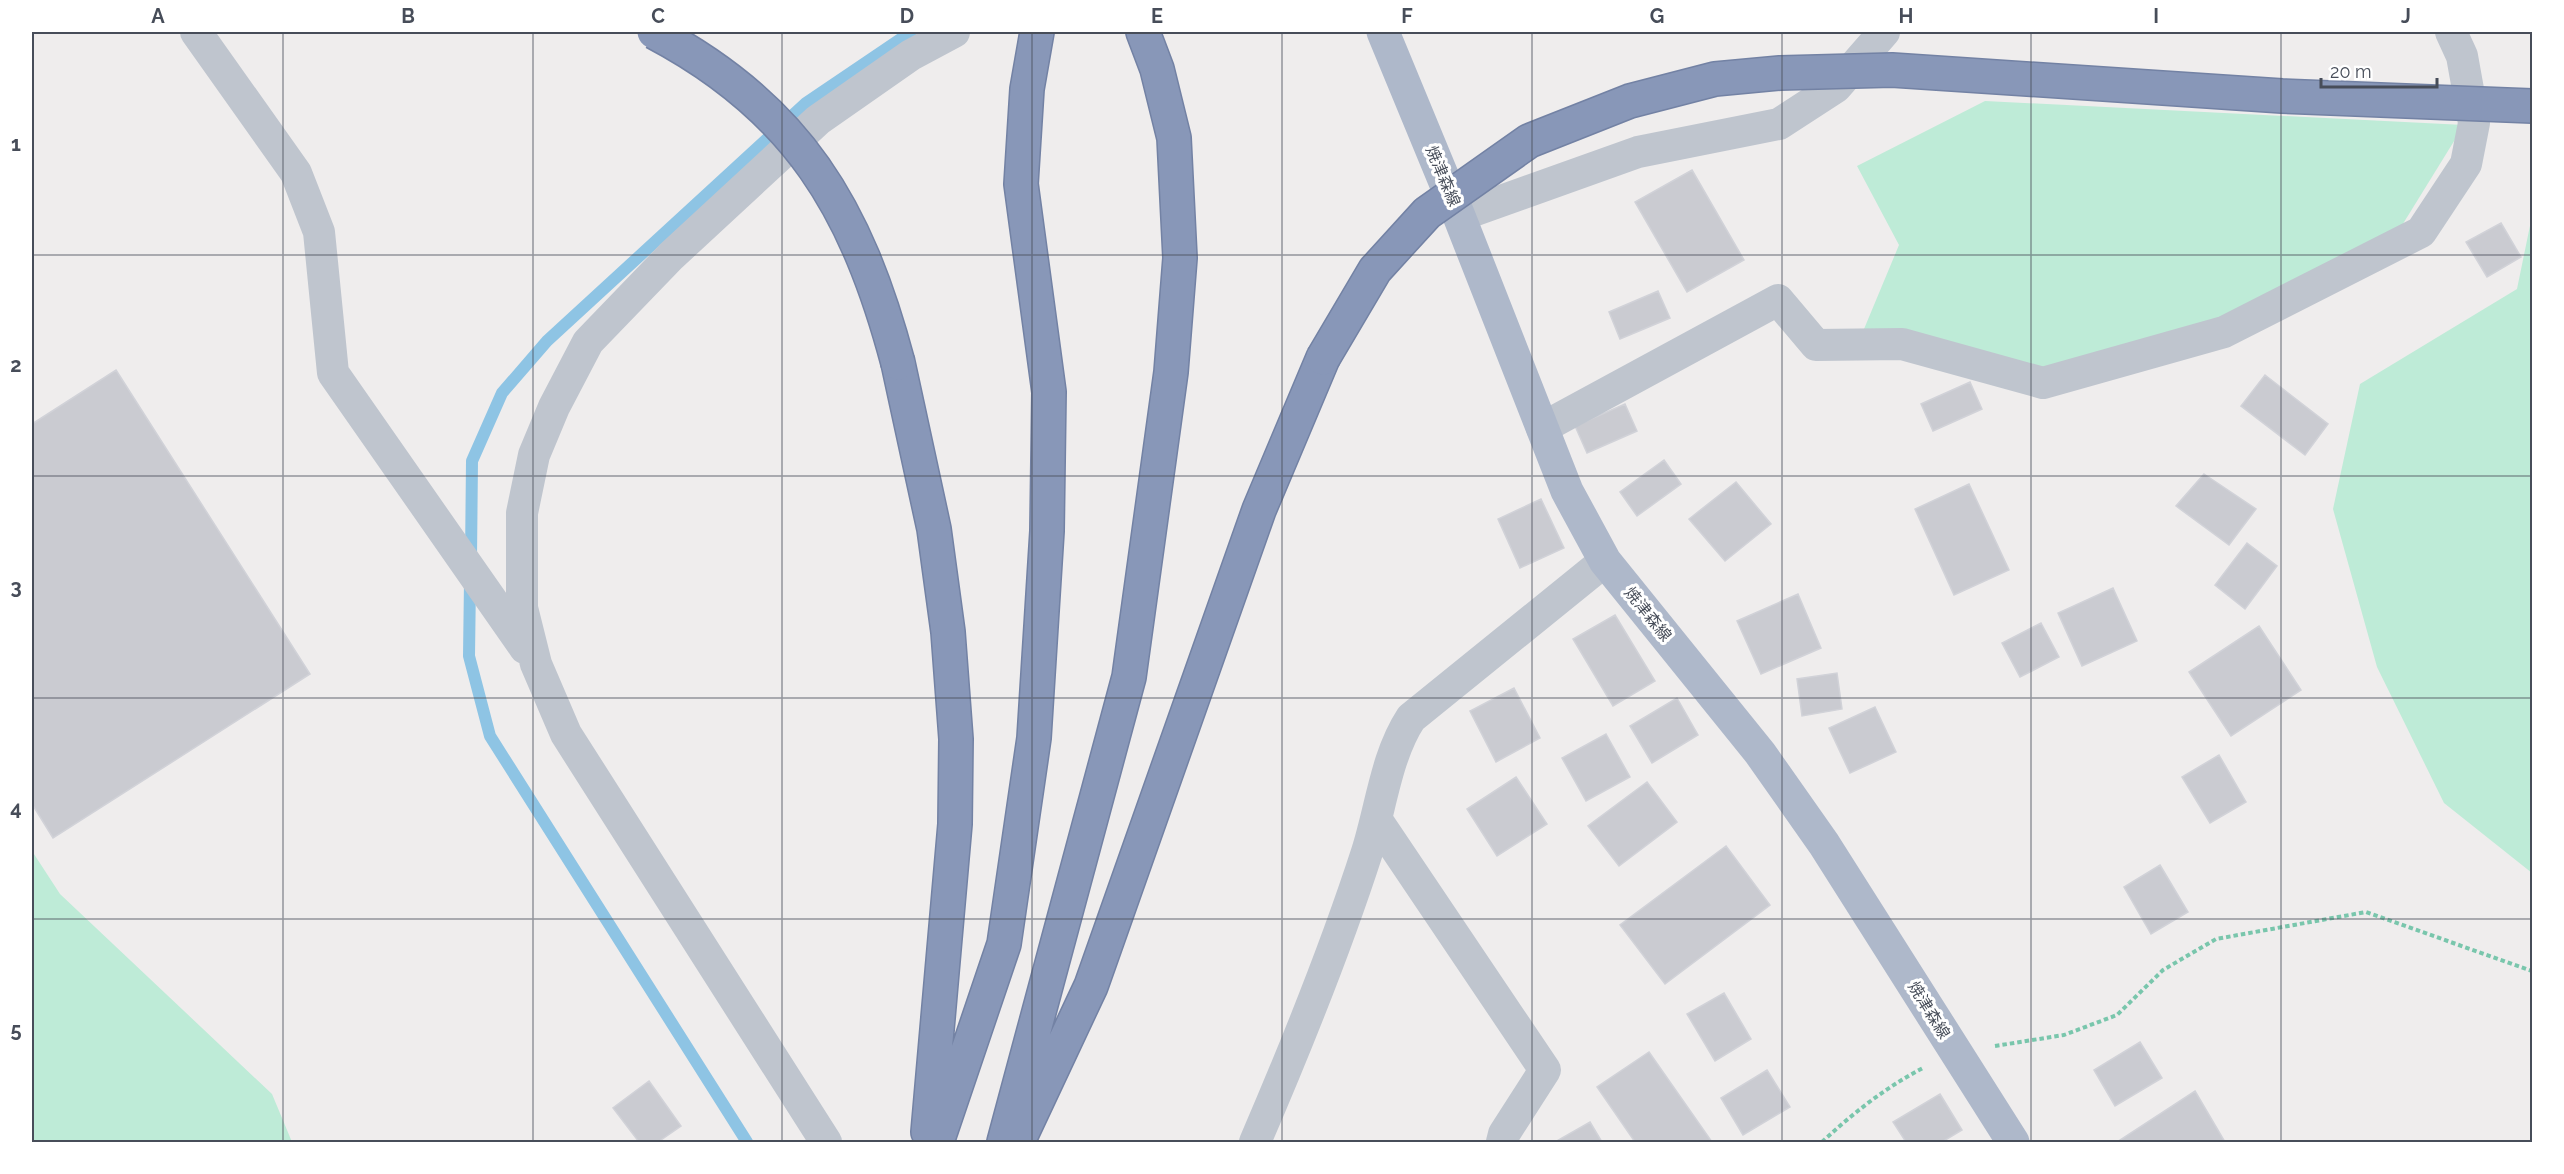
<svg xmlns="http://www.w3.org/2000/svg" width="2564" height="1174" font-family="Raleway,'Noto Sans JP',sans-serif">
  <rect width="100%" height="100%" fill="#efeded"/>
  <path fill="#beebd7" d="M1985 101 2464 125 2401 227 2206 328 2015 376 1864 329 1899 245 1857 166Z
    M2532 216V873L2444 803 2377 667 2333 509 2360 384 2517 289Z
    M32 851 60 894 272 1094 292 1142H32Z"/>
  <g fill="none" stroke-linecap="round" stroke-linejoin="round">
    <path stroke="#8ec4e4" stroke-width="12" d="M471 558 472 461 502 393 547 341 806 103 911 32
      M470 581 469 656 490 736 747 1142"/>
  </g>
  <path fill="#cacbd1" stroke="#d1d2d8" stroke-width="1.5" d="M1692 170 1744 260 1687 292 1635 202Z
    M2501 223 2521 257 2487 277 2466 242Z
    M1658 291 1670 318 1620 339 1609 312Z
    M116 370 310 674 53 838 32 804V424Z
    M2265 375 2328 424 2305 455 2241 406Z
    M1970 382 1982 409 1933 431 1921 404Z
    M1625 404 1637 431 1587 453 1575 426Z
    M1664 460 1681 484 1637 516 1620 492Z
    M2204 474 2256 509 2229 545 2176 506Z
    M1736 482 1771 524 1725 561 1689 519Z
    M1969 484 2009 570 1954 595 1915 509Z
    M1541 499 1564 548 1520 568 1498 519Z
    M2247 543 2277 566 2245 609 2215 585Z
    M2113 588 2137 641 2082 666 2058 613Z
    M1798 594 1821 648 1761 674 1737 621Z
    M1615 615 1655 681 1613 706 1573 639Z
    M2041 623 2059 657 2020 677 2002 643Z
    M2259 626 2301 690 2231 736 2189 672Z
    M1837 673 1842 709 1802 716 1797 679Z
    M1514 688 1540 738 1496 762 1470 711Z
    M1677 698 1698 735 1652 763 1630 726Z
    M1875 707 1896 752 1850 773 1829 728Z
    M1606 734 1630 777 1586 801 1562 758Z
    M2219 755 2246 802 2210 823 2182 777Z
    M1516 777 1547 824 1497 856 1467 809Z
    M1647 782 1677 822 1619 866 1588 826Z
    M1726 846 1770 905 1665 984 1620 925Z
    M2160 865 2188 912 2151 934 2124 887Z
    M1724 993 1751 1039 1715 1061 1687 1014Z
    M2140 1042 2162 1078 2115 1106 2094 1070Z
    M1649 1052 1712 1142H1635L1597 1087Z
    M1767 1070 1790 1107 1743 1135 1721 1098Z
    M649 1081 681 1126 658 1142H639L613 1108Z
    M2195 1091 2225 1142H2117Z
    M1940 1094 1962 1130 1942 1142H1906L1893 1122Z
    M1590 1122 1602 1142H1555Z"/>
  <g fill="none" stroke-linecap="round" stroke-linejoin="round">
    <defs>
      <path id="motorway" d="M898 363 934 529 948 632 956 739 955 824 928 1132
        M1022 1133 1091 986 1259 510 1323 358
        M937 1142 1004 944 1034 738 1047 531 1049 392 1021 184 1027 89 1037 32
        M1004 1142 1129 677 1171 372 1180 258 1174 138 1157 69 1143 32"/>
    </defs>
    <use href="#motorway" stroke="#7382a4" stroke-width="36"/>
    <path stroke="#79c6ac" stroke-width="4" stroke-dasharray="4.5 3" stroke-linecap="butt" d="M1995 1046 2064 1035 2117 1015 2163 970 2216 939 2366 912 2532 971
      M1822 1142C1852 1114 1886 1087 1923 1068"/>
    <path stroke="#bfc5ce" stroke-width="32" d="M196 32 296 173 319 232 333 373 525 648
      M1459 216 1638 152 1779 124 1836 87 1884 32
      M1542 428 1778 300 1816 345 1902 344 2043 383 2224 332 2421 232 2466 164 2474 123 2462 56 2451 32
      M1376 819 1545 1070 1504 1134 1502 1142
      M826 1142 566 734 536 664 522 608V513L534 455 554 407 588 342 671 256 818 120 911 55 954 32
      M1255 1142C1296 1047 1335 951 1367 852 1381 808 1386 756 1411 718L1605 561"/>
    <path stroke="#aeb8ca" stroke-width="33" d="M1383 32 1459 216 1567 491 1605 561 1760 753 1824 844 2013 1142"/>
    <use href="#motorway" stroke="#8897b8" stroke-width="33"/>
    <defs>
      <path id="motorway-bridge" d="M654 32C798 108 857 209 898 363
        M1323 358 1375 270 1427 213 1529 141 1630 101 1715 79 1780 73 1892 70 2282 96 2532 106"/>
    </defs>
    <use href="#motorway-bridge" stroke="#7382a4" stroke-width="36" stroke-linecap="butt"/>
    <use href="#motorway-bridge" stroke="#8897b8" stroke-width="33"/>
  </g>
  <path fill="none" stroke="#474d59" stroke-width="1.5" stroke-opacity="0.55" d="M283 32V1142M533 32V1142M782 32V1142M1032 32V1142M1282 32V1142M1532 32V1142M1782 32V1142M2031 32V1142M2281 32V1142M32 255H2532M32 476H2532M32 698H2532M32 919H2532"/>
  <g text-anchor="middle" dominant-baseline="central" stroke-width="6" stroke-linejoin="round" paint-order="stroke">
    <g font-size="16" fill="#474d59" stroke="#fff">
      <text transform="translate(1443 176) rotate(67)">焼津森線</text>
      <text transform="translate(1648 614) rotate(51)">焼津森線</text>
      <text transform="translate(1929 1010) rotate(58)">焼津森線</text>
    </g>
  </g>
  <rect width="2564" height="1174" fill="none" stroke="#ffffff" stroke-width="66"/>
  <path d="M2321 78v9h116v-9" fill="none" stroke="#474d59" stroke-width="3"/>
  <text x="2330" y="78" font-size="18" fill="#474d59" stroke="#ffffff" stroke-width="4.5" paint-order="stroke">20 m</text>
  <rect x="33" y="33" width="2498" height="1108" fill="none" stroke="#474d59" stroke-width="2"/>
  <g font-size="20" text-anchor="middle" font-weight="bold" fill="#474d59">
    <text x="158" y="23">A</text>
    <text x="408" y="23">B</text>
    <text x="658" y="23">C</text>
    <text x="907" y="23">D</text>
    <text x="1157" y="23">E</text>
    <text x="1407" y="23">F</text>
    <text x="1657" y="23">G</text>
    <text x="1906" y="23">H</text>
    <text x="2156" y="23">I</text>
    <text x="2406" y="23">J</text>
    <text x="16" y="151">1</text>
    <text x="16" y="372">2</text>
    <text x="16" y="594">3</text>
    <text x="16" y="815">4</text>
    <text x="16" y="1037">5</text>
  </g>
</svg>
